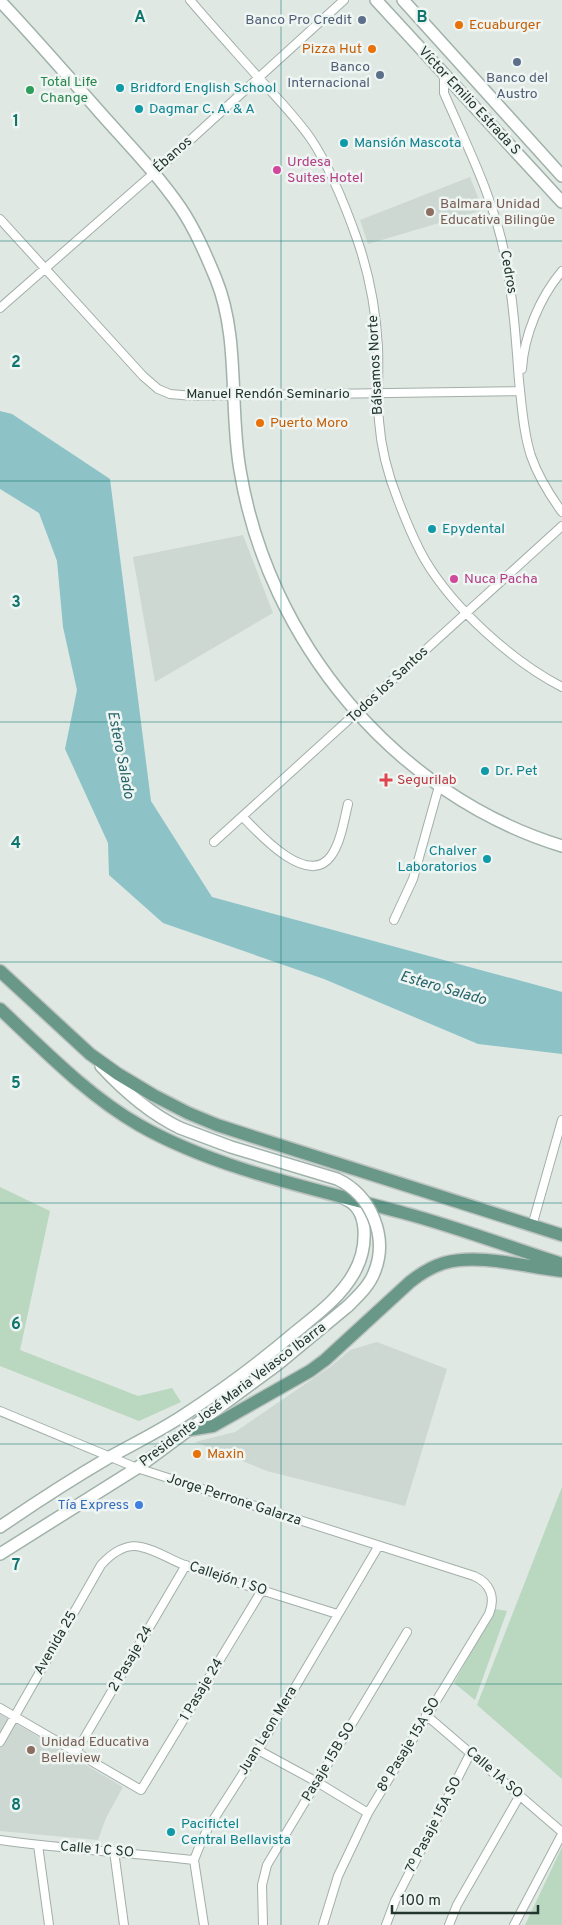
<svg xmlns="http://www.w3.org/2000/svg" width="562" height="1925" font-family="Overpass,sans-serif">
  <rect width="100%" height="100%" fill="#dfe8e3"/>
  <path fill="#cdd8d2" d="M470 177 483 210 368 244 360 220Z
    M243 535 273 613 155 682 133 557Z
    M377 1342 447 1369 405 1506 267 1471 195 1442 235 1432 330 1367 350 1350Z
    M0 1714 123 1787 106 1818 98 1840 0 1831Z"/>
  <path fill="#bad7c0" d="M0 1187 50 1211 20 1350 138 1396 172 1388 181 1402 139 1421 0 1366Z
    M562 1487V1779L477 1705Z
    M495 1609 507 1611 475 1700 454 1683Z
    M562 1847V1925H525Z"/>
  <path fill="#8dc3c7" d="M0 411 12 414 110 479 151 801 212 897 562 992V1054L478 1044 324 979 163 923 109 875 108 843 65 749 77 690 63 627 57 561 39 513 0 489Z"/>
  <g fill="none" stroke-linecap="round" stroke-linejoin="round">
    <defs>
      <path id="street" d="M190 0C212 26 235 51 258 77 276 97 295 116 311 139 331 169 345 205 357 239 369 273 376 312 378 347 379 372 377 397 379 421 381 448 388 475 398 500 406 521 414 541 425 560 454 609 512 661 562 687
        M444 75V93C467 146 494 199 505 256 513 297 516 339 519 381 522 406 523 431 531 456 538 476 549 494 562 512
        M0 219 143 376 158 389 170 394 193 396 520 391
        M0 308 154 173 344 0
        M522 369C524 335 540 297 562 271
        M243 817C259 834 308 888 331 856 341 842 344 820 348 804
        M214 842 562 526
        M394 920 413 879 439 786
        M532 1226 562 1120
        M0 1411 137 1468 474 1576C490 1583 496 1597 489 1614L368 1813 338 1876 323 1925
        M0 1708 141 1790 262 1590
        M426 1715 562 1832
        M0 1742 101 1565C111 1554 126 1543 141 1547 157 1550 172 1561 187 1566 237 1583 287 1598 337 1614
        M258 1750 317 1782 368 1813
        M76 1752 186 1565
        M0 1840C64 1849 130 1853 194 1860
        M38 1845 49 1925
        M114 1851 124 1925
        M204 1925 194 1860 200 1845 208 1828 258 1750 378 1547
        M263 1925 262 1885 267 1865 407 1632
        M386 1925 395 1901 471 1752
        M449 1925 457 1905 520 1795
        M514 1925 562 1834"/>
      <path id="secondary" d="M376 0 562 202
        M403 0 562 176
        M0 1C33 36 65 73 97 109 125 141 156 172 180 207 195 229 206 255 216 279 240 338 229 408 240 470 268 641 395 795 562 846
        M101 1066C124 1091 149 1113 180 1128
        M0 1527C35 1503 72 1479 108 1458 135 1443 162 1430 187 1413 224 1389 260 1362 293 1334 315 1316 340 1298 354 1273 362 1259 365 1244 364 1229 363 1216 358 1204 345 1199
        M0 1554 137 1468 278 1364 348 1306"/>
      <path id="primary" d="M0 971 90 1054 118 1074 153 1095 188 1113 217 1125 257 1138 562 1235
        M0 1009C44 1050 87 1095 139 1125 218 1170 316 1189 404 1213 457 1227 509 1247 562 1264
        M188 1430 213 1426 310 1371 325 1360 410 1282C420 1274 431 1267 444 1263 479 1253 526 1267 562 1271"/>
    </defs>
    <use href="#street" stroke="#a3afa9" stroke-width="10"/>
    <use href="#secondary" stroke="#a0b2aa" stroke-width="14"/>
    <use href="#primary" stroke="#bdc3c1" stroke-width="15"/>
    <use href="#street" stroke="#fff" stroke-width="8"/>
    <use href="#secondary" stroke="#fff" stroke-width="11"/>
    <use href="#primary" stroke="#699888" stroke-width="12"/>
    <defs>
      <path id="secondary-bridge" d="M180 1128 231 1147 337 1179C371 1195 389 1237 374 1273 369 1286 358 1296 348 1306"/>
    </defs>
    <use href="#secondary-bridge" stroke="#a0b2aa" stroke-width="14" stroke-linecap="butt"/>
    <use href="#secondary-bridge" stroke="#fff" stroke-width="11"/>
  </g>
  <path fill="none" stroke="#0f766e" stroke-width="1" stroke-opacity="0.55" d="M281 0V1925M0 241H562M0 481H562M0 722H562M0 962H562M0 1203H562M0 1444H562M0 1684H562"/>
  <g fill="#5c6f8a" stroke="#eff5f2" stroke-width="2">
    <circle cx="362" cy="20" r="5"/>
    <circle cx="517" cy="62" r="5"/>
    <circle cx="380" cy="75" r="5"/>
  </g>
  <g fill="#e8710a" stroke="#eff5f2" stroke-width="2">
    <circle cx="459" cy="25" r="5"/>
    <circle cx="372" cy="49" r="5"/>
    <circle cx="260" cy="423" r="5"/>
    <circle cx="197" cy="1454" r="5"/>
  </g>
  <g fill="#0f9aa8" stroke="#eff5f2" stroke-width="2">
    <circle cx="120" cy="88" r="5"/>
    <circle cx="139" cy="109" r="5"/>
    <circle cx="344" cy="143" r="5"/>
    <circle cx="432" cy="529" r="5"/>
    <circle cx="485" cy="771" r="5"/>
    <circle cx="487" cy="859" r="5"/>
    <circle cx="171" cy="1832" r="5"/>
  </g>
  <circle fill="#2e9e5b" stroke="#eff5f2" stroke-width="2" cx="30" cy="90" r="5"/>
  <g fill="#d1479c" stroke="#eff5f2" stroke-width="2">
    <circle cx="277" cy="170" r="5"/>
    <circle cx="454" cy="579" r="5"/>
  </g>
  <g fill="#8d6e63" stroke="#eff5f2" stroke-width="2">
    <circle cx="430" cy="212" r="5"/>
    <circle cx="31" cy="1750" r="5"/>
  </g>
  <path fill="#e0444e" stroke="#eff5f2" stroke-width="2" d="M383.5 772.5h5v5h5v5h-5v5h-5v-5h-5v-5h5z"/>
  <circle fill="#3f7fe0" stroke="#eff5f2" stroke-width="2" cx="139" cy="1505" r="5"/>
  <g text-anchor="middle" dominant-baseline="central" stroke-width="5" stroke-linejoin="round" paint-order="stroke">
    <g font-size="14" fill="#4e5e75" stroke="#eff5f2" text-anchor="end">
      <text x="352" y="20">Banco Pro Credit</text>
      <text x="370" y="67">Banco<tspan x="370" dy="16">Internacional</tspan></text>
      <text x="517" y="78" text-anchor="middle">Banco del<tspan x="517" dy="16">Austro</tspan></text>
    </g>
    <g font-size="14" fill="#c56008" stroke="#eff5f2" text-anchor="start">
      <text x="469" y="25">Ecuaburger</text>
      <text x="362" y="49" text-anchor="end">Pizza Hut</text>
      <text x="270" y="423">Puerto Moro</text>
      <text x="207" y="1454">Maxin</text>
    </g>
    <g font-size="14" fill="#27864d" stroke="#eff5f2" text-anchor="start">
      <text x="40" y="82">Total Life<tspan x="40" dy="16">Change</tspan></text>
    </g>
    <g font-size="14" fill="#0d838f" stroke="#eff5f2" text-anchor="start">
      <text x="130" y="88">Bridford English School</text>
      <text x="149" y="109">Dagmar C. A. &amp; A</text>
      <text x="354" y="143">Mansión Mascota</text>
      <text x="442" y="529">Epydental</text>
      <text x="495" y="771">Dr. Pet</text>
      <text x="477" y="851" text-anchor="end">Chalver<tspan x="477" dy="16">Laboratorios</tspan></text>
      <text x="181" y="1824">Pacifictel<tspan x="181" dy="16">Central Bellavista</tspan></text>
    </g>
    <g font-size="14" fill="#22362f" stroke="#eff5f2">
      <text transform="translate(469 101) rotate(47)">Víctor Emilio Estrada S</text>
      <text transform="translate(173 155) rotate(-42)">Ébanos</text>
      <text transform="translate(508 272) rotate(80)">Cedros</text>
      <text transform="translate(376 365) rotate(-93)">Bálsamos Norte</text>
      <text x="268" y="394">Manuel Rendón Seminario</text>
      <text transform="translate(388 685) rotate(-43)">Todos los Santos</text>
      <text transform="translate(233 1395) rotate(-37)">Presidente José Maria Velasco Ibarra</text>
      <text transform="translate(234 1500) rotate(18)">Jorge Perrone Galarza</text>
      <text transform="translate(228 1579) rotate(18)">Callejón 1 SO</text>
      <text transform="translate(56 1643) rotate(-60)">Avenida 25</text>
      <text transform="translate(131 1659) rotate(-60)">2 Pasaje 24</text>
      <text transform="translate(202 1690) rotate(-59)">1 Pasaje 24</text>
      <text transform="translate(268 1731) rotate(-59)">Juan Leon Mera</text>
      <text transform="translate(409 1745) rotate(-59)">8º Pasaje 15A SO</text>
      <text transform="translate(329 1762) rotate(-59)">Pasaje 15B SO</text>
      <text transform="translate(494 1773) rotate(41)">Calle 1A SO</text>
      <text transform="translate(434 1825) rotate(-63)">7º Pasaje 15A SO</text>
      <text transform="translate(97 1850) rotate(5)">Calle 1 C SO</text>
    </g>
    <g font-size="14" fill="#b23c85" stroke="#eff5f2" text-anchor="start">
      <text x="287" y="162">Urdesa<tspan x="287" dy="16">Suites Hotel</tspan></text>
      <text x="464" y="579">Nuca Pacha</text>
    </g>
    <g font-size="14" fill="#785e54" stroke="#eff5f2" text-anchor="start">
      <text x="440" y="204">Balmara Unidad<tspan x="440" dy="16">Educativa Bilingüe</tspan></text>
      <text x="41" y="1742">Unidad Educativa<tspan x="41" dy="16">Belleview</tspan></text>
    </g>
    <g font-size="14" fill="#be3a42" stroke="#eff5f2" text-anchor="start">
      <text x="397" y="780">Segurilab</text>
    </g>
    <g font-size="14" fill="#366cbe" stroke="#eff5f2" text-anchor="end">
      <text x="129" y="1505">Tía Express</text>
    </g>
    <g font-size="15" font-style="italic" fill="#24636a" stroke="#eff5f2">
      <text transform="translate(120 755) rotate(79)">Estero Salado</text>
      <text transform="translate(443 989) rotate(16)">Estero Salado</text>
    </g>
  </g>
  <g font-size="16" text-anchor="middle" font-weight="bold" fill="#0f766e" stroke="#eff5f2" stroke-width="5" stroke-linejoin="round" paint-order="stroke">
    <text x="140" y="22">A</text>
    <text x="422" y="22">B</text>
    <text x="16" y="126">1</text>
    <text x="16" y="367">2</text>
    <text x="16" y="607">3</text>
    <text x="16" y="848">4</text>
    <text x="16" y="1088">5</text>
    <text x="16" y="1329">6</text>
    <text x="16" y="1570">7</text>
    <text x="16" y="1810">8</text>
  </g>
  <path d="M392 1905v8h146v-8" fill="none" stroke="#22362f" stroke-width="2.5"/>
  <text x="400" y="1905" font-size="15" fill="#22362f" stroke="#eff5f2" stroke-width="4" paint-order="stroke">100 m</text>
</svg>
